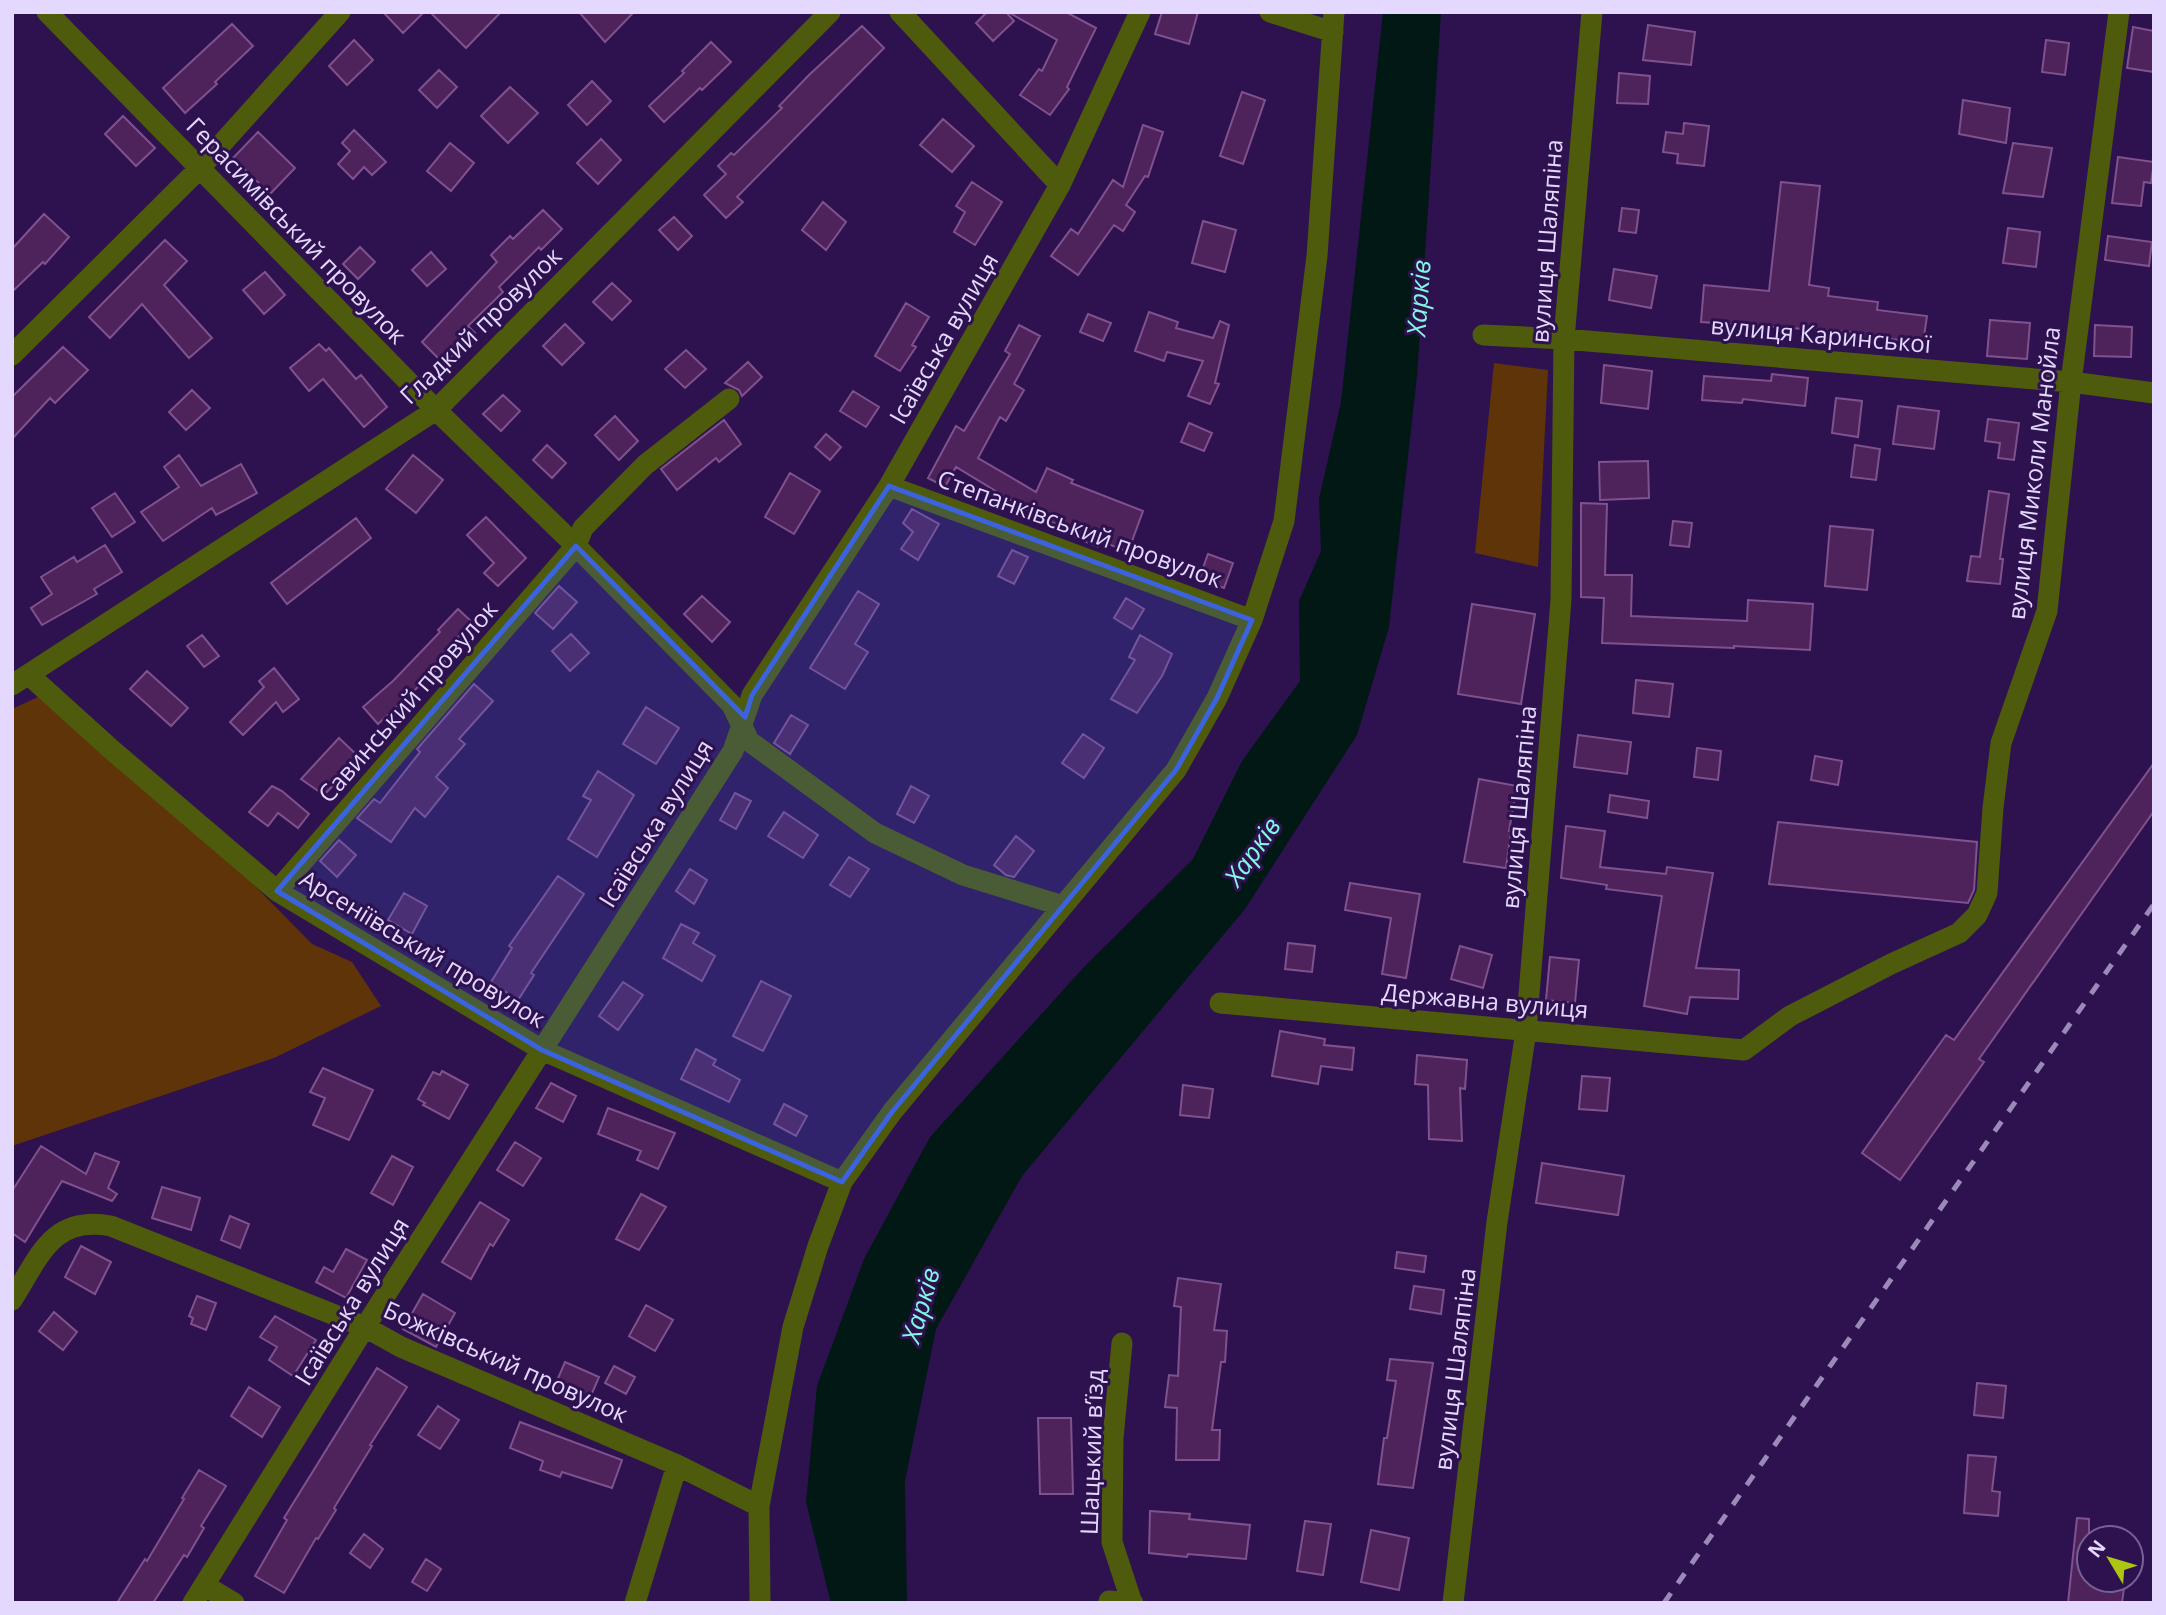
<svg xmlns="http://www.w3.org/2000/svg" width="2166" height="1615" font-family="'Open Sans',sans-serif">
  <rect width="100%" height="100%" fill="#2d124f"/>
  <path fill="#603409" d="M1494 363 1548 370 1538 567 1475 553Z
    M38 697 205 835 312 944 352 962 381 1006 274 1058 12 1146V709Z"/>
  <path fill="#021814" d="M1383 12H1441L1417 376 1389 627 1357 735 1245 909 1022 1176 936 1329 905 1481 907 1603H831L806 1502 817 1386 864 1259 930 1137 1085 966 1193 859 1242 761 1300 681 1299 601 1321 551 1319 499 1341 402Z"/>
  <path fill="#4e225a" stroke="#80528d" stroke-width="2" d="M383 12H424L403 33Z
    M430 12H501L466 48Z
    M579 12H634L605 42Z
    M987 12H1006L1014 21 993 41 976 23Z
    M1008 12H1066L1096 28 1067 87 1069 89 1050 115 1020 95 1039 69 1042 71 1057 40Z
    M1162 12H1198L1189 44 1155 34Z
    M232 24 253 46 215 82 217 84 185 113 163 88Z
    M1648 25 1695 32 1691 65 1643 60Z
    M862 26 884 48 737 197 743 202 726 218 704 195 726 174 718 166 731 153 734 155 782 108 779 106 809 75Z
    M2133 27 2154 31V72L2127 68Z
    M354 40 373 60 347 85 329 66Z
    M2046 40 2069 43 2065 75 2042 72Z
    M711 42 731 62 702 90 700 88 664 122 649 106 684 73 682 71Z
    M439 70 457 87 437 108 419 90Z
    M1619 73 1650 76 1648 104 1617 103Z
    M592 81 611 101 587 125 568 105Z
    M510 87 538 113 508 143 481 116Z
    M1242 92 1265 100 1243 164 1220 156Z
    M1963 100 2010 108 2006 143 1959 134Z
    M123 116 155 148 136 166 105 134Z
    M943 119 974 146 952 172 920 145Z
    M1684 123 1709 126 1704 166 1677 163 1678 154 1663 152 1666 132 1683 134Z
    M1143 125 1163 132 1148 177 1145 176 1126 205 1135 212 1123 231 1114 225 1078 275 1051 256 1071 229 1078 234 1113 180 1123 187Z
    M354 130 386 162 372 175 364 167 353 179 338 164 350 151 342 143Z
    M258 132 295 168 270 194 233 158Z
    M601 139 621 160 598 184 577 163Z
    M450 143 474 163 451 191 427 171Z
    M2013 143 2052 148 2043 197 2003 193Z
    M2118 157 2154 162 2151 183 2144 182 2141 206 2112 203Z
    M972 182 1002 202 975 245 954 232 965 212 956 206Z
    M1781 182 1820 186 1809 285 1829 288 1828 296 1878 302 1877 310 1927 316 1923 343 1874 337V340L1850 337 1851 332 1701 322 1704 285 1769 291Z
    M823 202 846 222 826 250 802 230Z
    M1622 208 1639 210 1636 233 1619 231Z
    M543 210 562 229 541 250 539 247 499 287 503 292 468 326 475 333 444 364 422 342 497 262 491 255 510 236 513 239Z
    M44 214 69 237 45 264 43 262 12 292V249Z
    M674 217 692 236 678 250 659 230Z
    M1203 221 1236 230 1225 272 1192 263Z
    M2008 228 2040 232 2036 267 2003 263Z
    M2108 236 2152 242 2149 266 2105 260Z
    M165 240 187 261 164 285 212 338 189 358 142 304 110 338 89 317Z
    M360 247 375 262 358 279 343 264Z
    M431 252 446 269 427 286 412 270Z
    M1614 269 1657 276 1651 308 1609 300Z
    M265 272 285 295 264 314 243 290Z
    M612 283 631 301 612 320 593 302Z
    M906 303 929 317 912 345 916 347 900 371 875 356Z
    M1149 312 1178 322 1176 328 1213 338 1220 321 1229 325 1215 383 1219 384 1210 404 1188 396 1203 361 1167 352 1164 361 1135 351Z
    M1088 314 1111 323 1103 341 1080 332Z
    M1990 320 2030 323 2027 359 1987 356Z
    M565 324 584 343 562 365 543 346Z
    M1019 325 1040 336 1014 384 1024 390 1006 421 1000 417 978 458 1036 492 1047 468 1073 480 1071 483 1143 511 1128 552 1101 541 1098 547 1065 533 1066 529 1027 510 956 467 945 487 928 478 956 426 964 431 1010 354 1005 351Z
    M2095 325 2132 327 2131 357 2094 356Z
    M319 344 326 351 329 348 356 379 361 375 387 407 364 427 323 379 309 391 290 368Z
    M63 347 88 370 55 403 50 398 12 439V397Z
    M686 350 706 369 685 388 665 369Z
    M748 362 762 377 742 396 739 390 725 383Z
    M1604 365 1652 371 1648 409 1601 403Z
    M1772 374 1808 378 1805 406 1743 399 1742 403 1702 400 1704 376 1771 381Z
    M192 390 210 408 186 430 169 412Z
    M853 391 879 407 866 427 840 411Z
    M503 395 520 411 501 431 483 414Z
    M1836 398 1862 401 1858 437 1832 433Z
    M1898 406 1939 411 1934 449 1893 444Z
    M615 416 638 441 619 460 595 435Z
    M1988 419 2019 423 2014 460 1998 458 2000 443 1985 441Z
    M724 420 741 444 719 462 716 458 677 490 661 469Z
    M1189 423 1212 433 1204 451 1181 442Z
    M826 434 841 447 830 460 815 447Z
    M547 445 566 463 552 478 533 460Z
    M1855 445 1880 449 1876 480 1851 477Z
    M179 455 201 486 241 464 257 493 216 515 212 508 163 541 141 512 179 487 164 467Z
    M413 455 443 480 416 513 386 489Z
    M1648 461 1649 498 1600 500 1599 462Z
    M790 473 820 491 794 534 765 517Z
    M1989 491 2009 494 2000 559H2003L2000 584 1967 581 1971 556 1980 557Z
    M115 493 135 522 112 537 92 508Z
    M1581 503 1607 504 1605 575H1632L1631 616 1747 621 1748 600 1813 604 1810 650 1734 646V648L1602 643 1604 598 1581 597Z
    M912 509 939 524 918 560 901 549 913 532 903 523Z
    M486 517 526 558 498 586 484 573 494 563 467 535Z
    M356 518 371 538 287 604 271 583Z
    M1673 521 1692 523 1689 547 1670 545Z
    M1830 526 1873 530 1867 590 1825 586Z
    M105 545 122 572 94 589 97 594 42 625 31 608 52 594 41 577 74 557 77 562Z
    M1012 550 1028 557 1014 584 998 576Z
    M1208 554 1233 563 1224 588 1199 579Z
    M559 586 577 602 553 629 535 613Z
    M858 591 879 604 855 644 868 652 845 689 810 668Z
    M702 596 730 622 712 642 684 614Z
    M1126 598 1144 609 1132 629 1114 618Z
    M1472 604 1535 614 1521 704 1458 694Z
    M458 609 472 622 440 657 445 662 378 724 363 707 393 681 440 632 438 630Z
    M571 634 589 653 570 671 552 651Z
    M202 635 219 656 204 667 187 646Z
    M1140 635 1172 654 1162 676 1137 713 1111 699 1135 660 1129 657Z
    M274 668 299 699 283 712 276 702 243 735 230 722 264 687 259 681Z
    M147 671 188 708 171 726 130 689Z
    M1636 680 1673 684 1669 717 1633 713Z
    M474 684 493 701 459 739 465 744 436 777 448 788 425 817 415 808 391 842 357 818 374 799 380 803 420 752 417 749Z
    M646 707 679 728 656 764 623 744Z
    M791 715 808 725 790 754 774 743Z
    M1083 734 1104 748 1084 778 1062 763Z
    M1578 735 1631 742 1627 774 1574 767Z
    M339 738 360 758 324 795 301 779Z
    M1697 748 1721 751 1718 780 1694 777Z
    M1815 756 1842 761 1838 785 1811 780Z
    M2154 763V811L1979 1059 1984 1062 1900 1180 1862 1153 1946 1035 1954 1040Z
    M598 771 634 795 597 857 568 839 591 800 583 796Z
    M1479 779 1517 786 1509 831H1511L1506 868 1464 862Z
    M272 786 282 791 309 814 298 828 278 813 268 826 249 812Z
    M911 786 929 796 914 823 897 814Z
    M735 793 751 801 736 829 720 820Z
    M1610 795 1649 801 1647 818 1608 812Z
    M784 812 818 835 803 858 768 836Z
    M1778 822 1977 842 1974 890 1968 903 1769 884Z
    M1566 826 1605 831 1600 867 1666 874 1667 867 1713 873 1696 968 1739 970 1738 999 1690 997 1687 1014 1644 1006 1662 896 1606 889 1607 885 1561 878Z
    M1016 836 1034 851 1014 877 1006 875 994 865Z
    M339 840 356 855 337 877 320 861Z
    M849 857 869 869 850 897 830 885Z
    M690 869 707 880 694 904 676 891Z
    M558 876 584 894 531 973 534 975 518 1000 491 982 512 948 509 946Z
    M1350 883 1420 894 1406 978 1382 974 1391 918 1345 910Z
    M404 893 427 906 412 934 388 920Z
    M681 924 699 933 693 943 715 956 702 981 663 958Z
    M1288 943 1315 946 1312 972 1285 969Z
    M1460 946 1492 955 1483 988 1451 979Z
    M1550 957 1579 960 1575 1003 1546 1000Z
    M761 981 791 996 763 1051 733 1036Z
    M623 982 643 995 618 1030 599 1016Z
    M1280 1031 1325 1039 1324 1045 1354 1048 1352 1070 1321 1066 1318 1084 1272 1076Z
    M696 1049 716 1060 713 1065 740 1080 729 1102 681 1079Z
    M1417 1055 1467 1060 1465 1089 1460 1088 1462 1141 1429 1139 1428 1085 1415 1084Z
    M323 1068 373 1090 349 1140 313 1125 325 1098 310 1092Z
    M442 1071 468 1085 449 1119 423 1105 425 1103 418 1099 433 1072 440 1075Z
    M1582 1076 1610 1078 1607 1111 1579 1109Z
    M551 1083 576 1096 563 1122 536 1108Z
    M1183 1085 1213 1089 1209 1118 1180 1115Z
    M784 1104 807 1116 796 1136 774 1124Z
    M608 1108 675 1133 658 1169 637 1160 641 1151 598 1134Z
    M515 1142 541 1158 523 1186 497 1170Z
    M41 1146 86 1174 95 1153 119 1162 108 1188 117 1194 112 1201 62 1181 25 1242 12 1233V1191Z
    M392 1156 413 1167 393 1205 371 1193Z
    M1542 1163 1624 1176 1618 1215 1536 1203Z
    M162 1187 200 1198 191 1230 152 1218Z
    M641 1194 666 1207 639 1250 616 1239Z
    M480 1202 509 1220 493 1246 490 1244 471 1279 442 1262Z
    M230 1216 249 1224 240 1248 221 1240Z
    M81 1246 111 1262 95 1294 65 1277Z
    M346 1249 367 1260 346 1298 316 1282 324 1267 333 1272Z
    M1397 1252 1426 1256 1424 1272 1395 1268Z
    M1178 1278 1221 1284 1214 1330 1227 1331 1225 1362H1221L1212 1430H1220L1219 1460H1176L1177 1408 1165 1407 1169 1375 1178 1376 1181 1307 1174 1306Z
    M1414 1286 1444 1290 1441 1314 1410 1309Z
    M423 1294 455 1313 436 1347 403 1329Z
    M197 1296 216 1303 206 1330 191 1324 193 1318 189 1316Z
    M646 1305 673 1320 655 1351 629 1336Z
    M54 1312 77 1332 63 1350 39 1331Z
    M275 1316 316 1340 293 1376 269 1360 277 1347 260 1337Z
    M1390 1359 1433 1363 1413 1488 1378 1484 1384 1438H1387L1396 1381 1387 1380Z
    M565 1362 599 1377 587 1405 553 1390Z
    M614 1366 635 1377 626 1394 605 1383Z
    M377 1368 407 1387 370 1445 372 1446 334 1508 336 1510 318 1539 316 1538 284 1593 255 1576 287 1520 284 1518Z
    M1977 1383 2006 1386 2003 1418 1974 1415Z
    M249 1387 280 1407 262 1437 231 1416Z
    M438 1406 459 1420 440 1449 418 1435Z
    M1038 1418H1071L1073 1494H1040Z
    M520 1422 622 1460 612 1488 562 1472 560 1477 540 1470 543 1461 510 1448Z
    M1968 1455 1996 1457 1992 1491 2000 1492 1998 1516 1964 1513Z
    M199 1470 226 1486 201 1526 204 1528 187 1557 184 1555 153 1603H117L145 1559 147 1561 184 1499 182 1498Z
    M1150 1511 1190 1514 1189 1519 1250 1525 1246 1559 1188 1554 1187 1557 1149 1553Z
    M2077 1518 2089 1519V1580H2125L2122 1603H2068Z
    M1305 1521 1331 1524 1323 1575 1297 1571Z
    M1371 1530 1409 1538 1399 1590 1361 1582Z
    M364 1534 383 1549 370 1568 350 1553Z
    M426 1559 441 1569 427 1591 412 1582Z"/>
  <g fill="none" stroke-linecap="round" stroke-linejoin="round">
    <path stroke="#4e5a0c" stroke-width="21" d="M47 12 436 410 576 546 732 705 749 741 875 833 963 875 1063 906
      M900 12 1060 185
      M1270 12 1333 32
      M1483 335 1564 339 2071 382 2154 393
      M12 355 200 168 340 12
      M889 486 1252 620
      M29 675 112 750 277 891 542 1050 842 1182
      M12 685 436 410 830 12
      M277 891 576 546 583 528 645 465 729 399
      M1220 1003 1744 1050 1790 1016 1891 964 1959 933 1977 915 1987 893 1993 808 2001 743 2047 611 2071 382 2119 12
      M12 1300C39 1258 51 1215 111 1226L365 1327 401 1347 677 1465 759 1506 760 1603
      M1122 1343 1113 1438 1112 1542 1132 1603
      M759 1506 793 1327 818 1246 842 1182 892 1112 1176 770 1217 698 1252 620 1284 521 1317 256 1334 12
      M204 1585 234 1603
      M1109 1601 1133 1603
      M193 1603 365 1327 733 751 752 695 889 486 1060 185 1140 12
      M635 1603 677 1465
      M1453 1603 1497 1222 1526 1031 1561 600 1564 339 1592 12"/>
    <path stroke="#9b89b9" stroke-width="5" stroke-dasharray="12 12" stroke-linecap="butt" d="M1664 1603 2154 904"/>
  </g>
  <path fill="#3b63de" fill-opacity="0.2" stroke="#3b63de" stroke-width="5" stroke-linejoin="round" d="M889 486 1252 620 1217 698 1176 770 892 1112 842 1182 542 1050 277 891 576 546 745 717 752 695Z"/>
  <g text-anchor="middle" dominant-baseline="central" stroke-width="6" stroke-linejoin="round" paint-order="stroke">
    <g font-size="24" fill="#e4d8fe" stroke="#2d124f">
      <text transform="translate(297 230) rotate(46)">Герасимівський провулок</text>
      <text transform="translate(1546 241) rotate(-86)">вулиця Шаляпіна</text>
      <text transform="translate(480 325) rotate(-44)">Гладкий провулок</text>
      <text transform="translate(1821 334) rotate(5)">вулиця Каринської</text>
      <text transform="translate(943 338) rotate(-60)">Ісаївська вулиця</text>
      <text transform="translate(2033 473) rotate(-83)">вулиця Миколи Манойла</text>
      <text transform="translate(1080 528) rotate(20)">Степанківський провулок</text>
      <text transform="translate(407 701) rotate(-49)">Савинський провулок</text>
      <text transform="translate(1518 807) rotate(-85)">вулиця Шаляпіна</text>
      <text transform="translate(655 823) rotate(-58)">Ісаївська вулиця</text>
      <text transform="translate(423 948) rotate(31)">Арсеніївський провулок</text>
      <text transform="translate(1485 1000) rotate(5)">Державна вулиця</text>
      <text transform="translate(351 1301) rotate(-58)">Ісаївська вулиця</text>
      <text transform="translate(506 1361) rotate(24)">Божківський провулок</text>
      <text transform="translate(1454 1369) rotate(-83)">вулиця Шаляпіна</text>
      <text transform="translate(1091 1452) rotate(-88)">Шацький в’їзд</text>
    </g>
    <g font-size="26" font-style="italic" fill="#83f8e1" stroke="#2d124f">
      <text transform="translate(1418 298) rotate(-86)">Харків</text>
      <text transform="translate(1252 851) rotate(-55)">Харків</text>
      <text transform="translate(920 1305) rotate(-74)">Харків</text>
    </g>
  </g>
  <rect width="2166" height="1615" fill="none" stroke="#e4d8fe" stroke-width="28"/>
  <g transform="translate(2110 1559) rotate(308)"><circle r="33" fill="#2d124f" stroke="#766195" stroke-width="2"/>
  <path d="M0-5L12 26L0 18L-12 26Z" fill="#acc612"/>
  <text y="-10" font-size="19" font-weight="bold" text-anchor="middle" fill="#e4d8fe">N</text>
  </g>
</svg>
